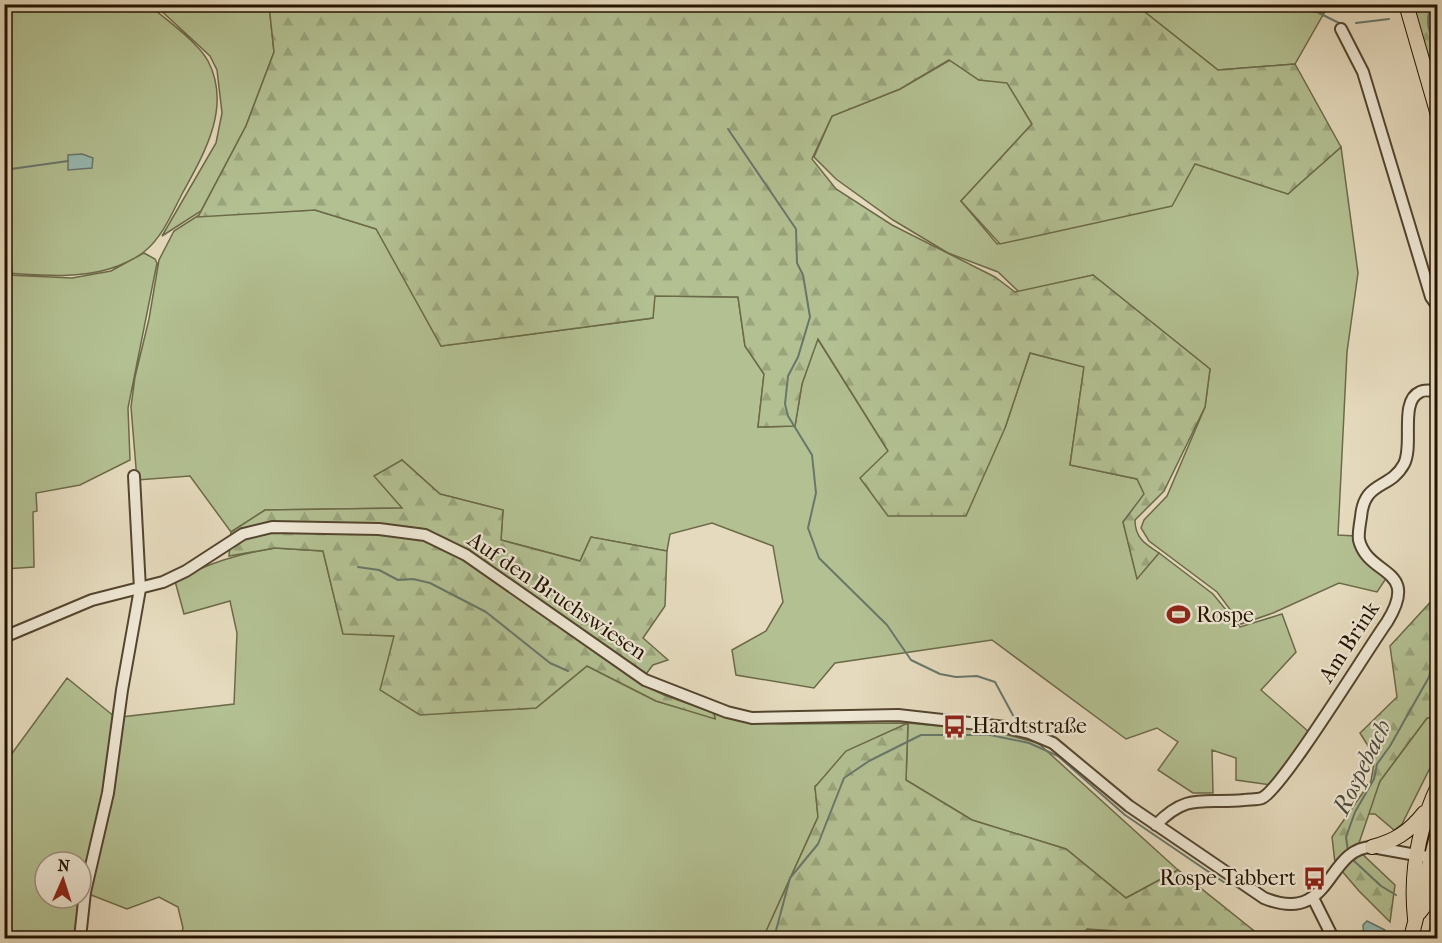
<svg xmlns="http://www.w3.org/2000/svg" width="1442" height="943" font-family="'IM FELL French Canon',serif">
  <defs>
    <pattern id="forest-firs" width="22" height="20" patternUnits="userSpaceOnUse" patternTransform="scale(1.5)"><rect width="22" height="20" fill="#b3c092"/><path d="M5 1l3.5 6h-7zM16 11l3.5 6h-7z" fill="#9aa47c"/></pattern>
  </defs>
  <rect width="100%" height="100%" fill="#e5dabd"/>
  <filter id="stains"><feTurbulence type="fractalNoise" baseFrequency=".00333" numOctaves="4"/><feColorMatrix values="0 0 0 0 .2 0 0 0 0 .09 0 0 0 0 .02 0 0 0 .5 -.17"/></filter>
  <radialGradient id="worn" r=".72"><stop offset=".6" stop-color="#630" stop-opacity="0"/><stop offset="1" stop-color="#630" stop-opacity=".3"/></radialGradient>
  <path fill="#b3c092" stroke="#6c6a49" stroke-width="1.5" fill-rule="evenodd" d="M15 4 149 5C165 19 198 42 208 61 232 107 204 154 182 194 172 213 163 236 145 251 137 258 120 266 109 269 75 279 39 275 5 273L4 8Z
    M1260 4 1324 13 1295 64 1218 70 1136 5H1208L1216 10Z
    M155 5H269L274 52 246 126 201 211 162 236 216 143 222 113 217 70 210 56Z
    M950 60 979 80 1007 82 1032 124 961 201 997 244 1070 227 1195 163 1288 194 1341 147 1358 273 1347 352 1338 535 1355 536 1387 577 1377 592 1339 583 1273 613 1241 624 1217 592 1149 541 1141 528 1144 520 1167 496 1205 407 1210 369 1093 275 1019 292 998 272 948 253 893 220 836 179 814 157 832 116 900 89Z
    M315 210 377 229 441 346 653 318 654 296 738 297 745 346 764 374 758 427 795 426 802 384 817 338 888 451 1005 428 1030 353 1084 367 1070 465 1137 479 1145 494 1123 522 1137 578 1159 553 1213 594 1240 627 1282 614 1296 652 1261 690 1309 732 1271 785 1236 780V758L1212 750 1213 793H1193L1158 770 1178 742 1157 728 1126 739 992 640 835 663 814 688 736 675 732 650 766 631 783 602 773 546 712 523 670 534 667 551 591 537 580 561 501 540 503 510 440 494 402 460 403 508 265 510 231 532 190 476 137 480 131 407 135 377 149 319 159 260 174 231 199 215Z
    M144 253 155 259 157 263 128 408 130 460 80 485 36 493 37 511 33 512 34 567 5 569 4 300 7 275 72 278 111 271Z
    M275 548 323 551 343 633 394 636 420 714 536 708 587 666 656 701 715 718 714 713 745 721 781 724 908 723 992 731 1038 743 1178 870 1126 898 1066 849 972 820 906 780 908 724 815 786 818 817 763 938H180L183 928 178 907 159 897 127 909 86 893 121 717 234 704 237 633 230 601 184 614 175 581C208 563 238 554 275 548Z
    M67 678 115 717 114 740 77 938H5V763ZM45 862H81V898H45Z
    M1437 717V754L1402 824 1394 830 1375 814H1367L1380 781 1427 718Z
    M1086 929 1117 931V938H1080Z"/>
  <path fill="url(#forest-firs)" stroke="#6c6a49" stroke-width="1.5" d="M269 5H1136L1218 70 1295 64 1341 147 1288 194 1195 164 1172 206 1000 244 961 201 1032 124 1007 83 979 80 949 60 900 89 832 116 812 159 836 189 892 225 995 277 1015 292 1093 275 1210 369 1205 407 1164 491 1135 520C1135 538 1145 544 1159 553L1137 579 1123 522 1144 494 1137 479 1070 465 1084 367 1030 353 1005 428 966 516H888L860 478 888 451 818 339 802 384 795 426 758 427 764 374 745 346 738 297 655 296 653 318 441 346 376 229 315 210 198 217 246 126 274 52Z
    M1260 5H1331L1324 13Z
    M1411 5H1437V106Z
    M402 460 440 494 503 510 501 540 580 561 591 537 667 551 665 606 643 638 668 660 653 665 639 683 664 695 714 713 715 719 656 701 587 666 536 708 420 715 380 690 394 636 343 634 323 551 275 548 229 556 231 532 265 510 402 508 374 476Z
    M1437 595V717L1427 718 1380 781 1357 849 1395 885 1390 922 1359 891 1335 863 1332 837 1371 781 1375 757 1360 733 1397 697 1390 646Z
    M908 723 906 780 972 820 1066 849 1126 898 1178 870 1263 938H1117V931L1087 929 1080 938H763L818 817 815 787 846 751Z
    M1435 903H1437V938H1428Z"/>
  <path fill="#96bab2" stroke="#68776b" stroke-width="1.5" d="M82 154 93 158 92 168 68 170V155Z
    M1367 921 1385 930 1384 938H1364L1363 925Z"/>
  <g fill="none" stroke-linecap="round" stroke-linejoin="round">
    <path stroke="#68776b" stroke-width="2" d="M1301 4 1339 23
      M1432 4C1423 24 1431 35 1438 53
      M1356 23 1389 19
      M728 129 796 229 797 263 803 275 810 317 798 357 788 376 785 404 788 416 812 455 816 493 808 528 819 558 887 625 911 660 940 674 956 677 977 676 995 682 1015 719
      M4 170 68 161
      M358 567 379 570 398 580 413 579 430 583 486 612 550 663 568 671
      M1348 851 1346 837 1355 812 1374 779 1377 764 1390 746 1429 677 1438 640
      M1352 859 1381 886 1396 895
      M1434 916 1438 919
      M774 938 790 878 818 844 844 778 869 761 921 735H990L1029 743 1058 756 1125 815 1225 883"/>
    <defs>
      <path id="minor" d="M1341 29 1363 72 1431 297 1438 307
        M4 273H6
        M4 637 92 600 163 582 186 571 243 534 272 527 379 529 425 535 466 555 645 680 727 712 752 718 898 715 1005 727 1029 733 1053 743 1129 806 1264 898C1333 926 1325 848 1372 847L1438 859
        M1156 825C1187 792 1204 804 1244 800 1249 799 1257 800 1262 798 1282 789 1367 650 1387 622 1421 567 1368 577 1359 540 1358 533 1360 524 1361 517 1364 480 1390 490 1404 464 1414 445 1399 401 1420 392 1424 389 1432 391 1438 391
        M1313 898 1333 938
        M80 938 85 892 108 793 122 690 140 589 134 476"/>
      <path id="major" d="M1406 4 1438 115
        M1372 847C1395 841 1409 832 1424 813
        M1419 913 1438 889
        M1415 919C1410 872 1418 829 1438 786
        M1411 938 1438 832"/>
    </defs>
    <use href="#minor" stroke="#54452f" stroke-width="14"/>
    <use href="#major" stroke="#241300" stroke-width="16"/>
    <use href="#minor" stroke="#eee7d4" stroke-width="10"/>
    <use href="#major" stroke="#e5dabd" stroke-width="14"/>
  </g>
  <defs>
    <symbol id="stadium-bare" viewBox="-9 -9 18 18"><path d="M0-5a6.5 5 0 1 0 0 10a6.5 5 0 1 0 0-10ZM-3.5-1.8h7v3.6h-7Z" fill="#8f2418" stroke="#eee7d4" stroke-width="2.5" paint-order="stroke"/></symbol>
    <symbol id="bus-bare" viewBox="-9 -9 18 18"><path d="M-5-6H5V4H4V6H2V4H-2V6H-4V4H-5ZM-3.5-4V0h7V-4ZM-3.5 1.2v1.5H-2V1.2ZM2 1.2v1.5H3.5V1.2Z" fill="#8f2418" stroke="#eee7d4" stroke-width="2.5" paint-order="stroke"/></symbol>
  </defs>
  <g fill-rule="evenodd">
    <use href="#stadium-bare" x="1162" y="598" width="33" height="33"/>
    <use href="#bus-bare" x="938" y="710" width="33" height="33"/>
    <use href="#bus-bare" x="1298" y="862" width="33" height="33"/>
  </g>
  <g text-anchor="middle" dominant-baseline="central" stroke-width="4.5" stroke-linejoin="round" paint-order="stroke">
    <g font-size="22" fill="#241300" stroke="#eee7d4">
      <text transform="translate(557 596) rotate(34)">Auf den Bruchswiesen</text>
      <text transform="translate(1349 642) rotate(-57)">Am Brink</text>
    </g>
    <g font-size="22" fill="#241300" stroke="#eee7d4" text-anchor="start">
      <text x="1196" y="615">Rospe</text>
      <text x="972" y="726">Hardtstraße</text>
      <text x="1296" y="878" text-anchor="end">Rospe Tabbert</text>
    </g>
    <g font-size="24" font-style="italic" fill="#4c4d3e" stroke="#eee7d4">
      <text transform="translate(1362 767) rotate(-64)">Rospebach</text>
    </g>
  </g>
  <rect width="1442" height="943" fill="none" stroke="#e5dabd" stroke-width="24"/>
  <rect x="6" y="6" width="1430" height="931" fill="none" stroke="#241300" stroke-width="3"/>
  <rect x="12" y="12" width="1418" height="919" fill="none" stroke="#241300" stroke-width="1.5"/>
  <g transform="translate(63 880) rotate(3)"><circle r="28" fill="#eee7d4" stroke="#9d927f" stroke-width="1.5"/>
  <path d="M0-4.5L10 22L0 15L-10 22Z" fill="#8f2418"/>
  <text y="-9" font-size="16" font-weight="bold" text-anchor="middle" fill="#241300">N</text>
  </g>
  <rect width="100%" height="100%" filter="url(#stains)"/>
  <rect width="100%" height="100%" fill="url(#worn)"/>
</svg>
